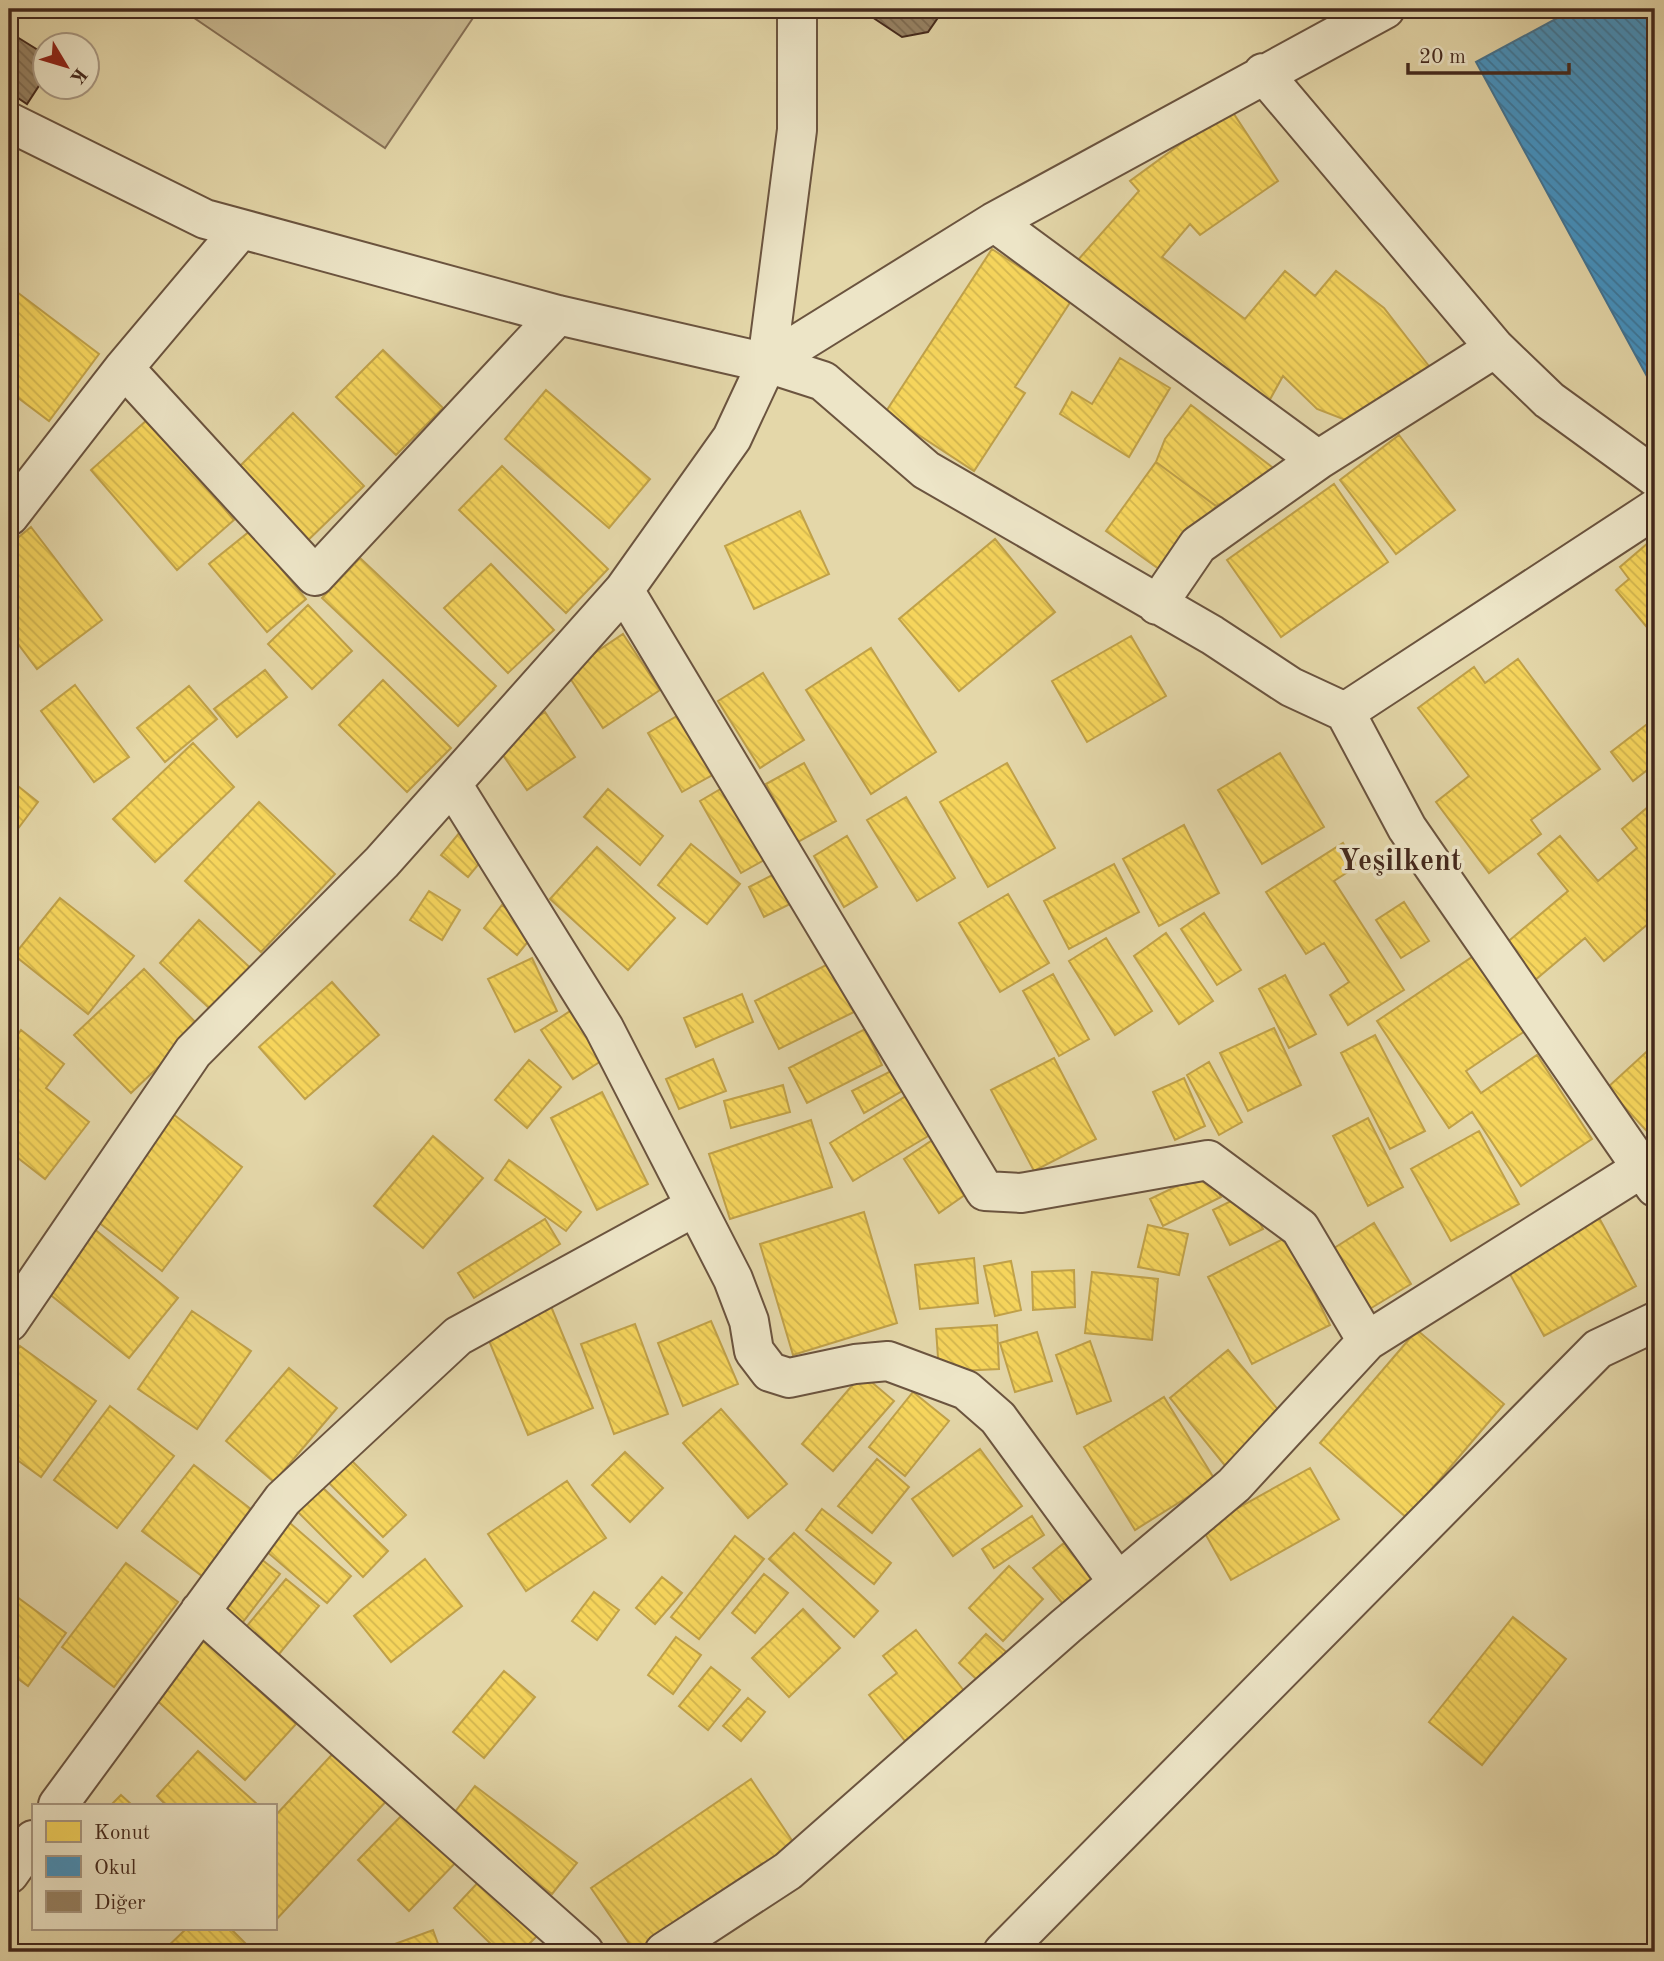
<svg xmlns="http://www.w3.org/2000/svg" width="1664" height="1961" font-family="'Old Standard TT',serif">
  <defs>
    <pattern id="homes-back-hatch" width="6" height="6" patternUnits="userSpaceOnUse" patternTransform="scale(1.75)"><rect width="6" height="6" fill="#f6d55c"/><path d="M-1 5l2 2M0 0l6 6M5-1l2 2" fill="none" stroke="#d4b74f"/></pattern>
    <pattern id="schools-back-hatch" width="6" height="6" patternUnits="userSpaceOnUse" patternTransform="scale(1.75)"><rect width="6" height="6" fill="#4393c3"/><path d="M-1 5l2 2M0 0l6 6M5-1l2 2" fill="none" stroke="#3a789e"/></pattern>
    <pattern id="building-back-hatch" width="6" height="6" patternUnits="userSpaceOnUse" patternTransform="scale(1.75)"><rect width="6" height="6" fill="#978365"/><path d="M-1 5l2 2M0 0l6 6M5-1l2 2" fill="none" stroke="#7d6b52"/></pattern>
  </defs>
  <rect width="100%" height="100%" fill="#e4d7a9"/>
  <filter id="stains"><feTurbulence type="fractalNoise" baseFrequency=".00286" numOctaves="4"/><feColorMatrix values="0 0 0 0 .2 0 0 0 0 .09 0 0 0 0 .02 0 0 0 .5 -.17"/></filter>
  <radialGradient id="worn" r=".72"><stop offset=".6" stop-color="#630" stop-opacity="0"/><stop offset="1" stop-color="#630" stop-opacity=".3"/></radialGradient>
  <path fill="#c9b991" stroke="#867056" stroke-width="2" d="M181 9H479L385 148Z"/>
  <path fill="url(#homes-back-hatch)" stroke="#c0a149" stroke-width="2" d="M1230 108 1278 181 1200 235 1190 224 1162 257 1245 319 1285 271 1315 296 1336 271 1384 308 1432 370 1364 427 1317 409 1283 376 1268 403 1077 261 1139 191 1130 181Z
    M992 249 1071 301 1015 387 1025 393 974 471 885 413Z
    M9 286 99 354 49 421 9 391Z
    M383 350 443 408 396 455 336 397Z
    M1120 358 1170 388 1129 457 1060 414 1072 392 1092 404Z
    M546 390 650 479 609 528 505 439Z
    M1191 405 1281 474 1216 506 1156 462 1165 439Z
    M293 413 364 486 302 546 232 474Z
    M147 420 234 520 177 570 91 470Z
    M1399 435 1455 510 1396 554 1340 480Z
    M1156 462 1216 506 1166 574 1106 531Z
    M502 466 608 569 566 613 459 510Z
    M1334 484 1388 562 1281 637 1227 560Z
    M800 511 829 574 754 609 725 546Z
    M31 527 102 620 37 669 9 632V545Z
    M250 531 306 599 267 632 209 564Z
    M1655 537V637L1616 590 1629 579 1620 567Z
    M995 539 1055 612 959 691 899 619Z
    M360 558 496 686 458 726 322 598Z
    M491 564 554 630 508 673 444 608Z
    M308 605 352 651 312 689 268 644Z
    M623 634 660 690 603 728 566 672Z
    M1131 636 1166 696 1087 742 1052 681Z
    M871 648 936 752 871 794 806 690Z
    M1518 659 1600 769 1531 820 1541 834 1489 873 1436 802 1469 776 1418 708 1474 667 1485 683Z
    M265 670 287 697 237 737 214 709Z
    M763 673 804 740 760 768 718 701Z
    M383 680 451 748 407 792 339 725Z
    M75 685 129 757 94 782 41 711Z
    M189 686 217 719 165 762 137 728Z
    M689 709 723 769 682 792 648 733Z
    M545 712 575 757 527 790 496 745Z
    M1655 718V764L1633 781 1611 752Z
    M193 743 234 787 155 862 113 819Z
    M1280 753 1324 827 1262 864 1218 790Z
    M804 763 836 821 798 842 766 784Z
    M1007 763 1055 848 988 887 940 802Z
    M9 779 38 802 11 838 9 836Z
    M736 780 777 853 741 873 700 801Z
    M608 789 663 836 640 865 584 817Z
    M906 797 955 878 917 901 867 820Z
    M1655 801V918L1604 961 1585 938 1528 986 1498 950 1568 891 1538 854 1560 836 1598 881 1637 848 1622 829Z
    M259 802 335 874 261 952 185 881Z
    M1184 825 1219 893 1159 926 1123 859Z
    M460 832 487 854 468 877 441 855Z
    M847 836 877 887 844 907 814 856Z
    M1343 843 1357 866 1334 881 1404 990 1348 1025 1330 995 1349 982 1324 943 1306 954 1266 892Z
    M691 844 740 884 707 924 658 885Z
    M597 847 675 918 628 970 550 899Z
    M1114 864 1139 912 1069 949 1044 901Z
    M782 870 798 900 764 917 749 887Z
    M429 891 460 910 442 940 410 920Z
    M1008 894 1049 963 1000 992 959 923Z
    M60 898 134 956 88 1014 14 955Z
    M1404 902 1429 941 1401 958 1376 920Z
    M502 905 536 932 517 955 484 928Z
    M1204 913 1241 970 1217 985 1181 929Z
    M199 920 259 976 220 1018 160 963Z
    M1166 933 1213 1001 1179 1024 1134 956Z
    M1106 938 1152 1011 1115 1035 1069 961Z
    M1478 953 1528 1029 1466 1071 1481 1093 1537 1055 1592 1139 1521 1186 1472 1112 1449 1128 1377 1021Z
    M532 958 557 1011 515 1032 488 979Z
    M830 963 854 1012 779 1049 755 1001Z
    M144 969 200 1027 131 1093 74 1035Z
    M1053 974 1089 1039 1059 1056 1023 991Z
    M1285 975 1316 1034 1289 1048 1259 989Z
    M332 982 379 1035 305 1099 259 1047Z
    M742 994 753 1022 696 1047 684 1018Z
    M581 1004 612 1054 573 1079 541 1030Z
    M1274 1028 1301 1085 1248 1111 1220 1053Z
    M865 1029 882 1065 807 1103 789 1068Z
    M21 1030 64 1064 46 1088 89 1122 45 1179 9 1151V1047Z
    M1375 1035 1425 1131 1390 1149 1341 1053Z
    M1655 1044V1140L1607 1088Z
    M1054 1058 1096 1139 1034 1171 991 1090Z
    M713 1059 726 1091 679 1109 666 1079Z
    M529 1060 561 1087 527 1128 495 1100Z
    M1209 1062 1242 1122 1219 1135 1187 1075Z
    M891 1071 902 1091 864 1113 852 1091Z
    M1184 1078 1205 1126 1175 1140 1153 1092Z
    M783 1085 790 1112 731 1128 724 1101Z
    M602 1092 648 1184 597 1210 551 1118Z
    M906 1096 930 1135 853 1181 830 1143Z
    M173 1114 242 1167 162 1271 93 1218Z
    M1368 1118 1403 1187 1368 1206 1333 1136Z
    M811 1120 832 1187 730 1219 709 1154Z
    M1479 1131 1519 1204 1451 1241 1411 1169Z
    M433 1136 483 1178 423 1248 374 1206Z
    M934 1139 969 1192 939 1213 904 1159Z
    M509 1160 581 1212 566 1231 495 1180Z
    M1208 1171 1221 1197 1163 1226 1150 1199Z
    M1245 1194 1263 1229 1230 1245 1213 1210Z
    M864 1212 897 1323 793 1355 760 1244Z
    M1597 1214 1636 1286 1544 1336 1505 1265Z
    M545 1219 560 1244 474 1298 458 1273Z
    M1374 1223 1411 1284 1368 1310 1331 1250Z
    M1148 1225 1188 1234 1179 1275 1138 1267Z
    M92 1227 178 1298 129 1358 42 1288Z
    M1287 1237 1330 1325 1252 1364 1208 1277Z
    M974 1258 978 1303 920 1309 915 1265Z
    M1011 1261 1021 1310 995 1316 984 1266Z
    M1074 1270 1075 1307 1033 1310 1032 1272Z
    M1092 1272 1158 1279 1152 1340 1085 1333Z
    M550 1304 593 1408 528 1435 485 1331Z
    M192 1311 251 1351 197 1429 138 1389Z
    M711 1321 738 1384 683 1406 658 1343Z
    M635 1324 668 1414 614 1434 581 1344Z
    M997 1325 999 1369 939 1372 936 1329Z
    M1417 1330 1504 1404 1407 1518 1320 1443Z
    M1037 1332 1052 1381 1015 1392 1000 1343Z
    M1090 1341 1111 1401 1077 1414 1056 1355Z
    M20 1346 96 1401 41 1477 9 1454V1362Z
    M1228 1350 1286 1419 1227 1468 1170 1398Z
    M289 1368 337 1408 274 1482 226 1441Z
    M862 1374 894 1401 833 1471 802 1444Z
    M913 1392 949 1421 905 1476 869 1447Z
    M1164 1397 1215 1480 1135 1530 1084 1447Z
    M110 1406 174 1456 117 1528 54 1480Z
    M721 1409 787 1484 748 1518 683 1443Z
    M980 1449 1022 1506 953 1556 912 1499Z
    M625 1452 663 1488 630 1522 592 1485Z
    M346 1455 406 1515 383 1537 324 1478Z
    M877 1459 909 1487 872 1533 838 1506Z
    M194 1465 252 1510 202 1576 142 1531Z
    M1310 1468 1339 1519 1231 1580 1202 1528Z
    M567 1481 606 1538 526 1591 488 1534Z
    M319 1484 388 1551 363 1577 295 1509Z
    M822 1509 891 1563 874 1584 806 1530Z
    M1032 1516 1044 1535 994 1568 982 1549Z
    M283 1517 351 1576 327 1603 259 1545Z
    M794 1533 878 1611 854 1637 769 1559Z
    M735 1536 764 1559 699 1639 671 1617Z
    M1064 1543 1093 1579 1063 1604 1033 1568Z
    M256 1555 280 1574 236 1631 212 1612Z
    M425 1559 462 1606 391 1662 354 1616Z
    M126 1563 178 1602 114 1687 62 1647Z
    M1009 1566 1043 1599 1003 1641 969 1608Z
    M764 1574 788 1593 755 1633 732 1613Z
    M662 1577 682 1593 655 1624 636 1608Z
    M286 1579 319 1606 274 1660 241 1633Z
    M9 1591 66 1633 28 1686 9 1672Z
    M594 1592 619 1610 597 1640 572 1621Z
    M803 1609 840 1648 789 1697 752 1658Z
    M1513 1617 1566 1659 1482 1765 1429 1722Z
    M916 1630 965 1692 905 1741 869 1695 897 1673 883 1656Z
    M986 1634 1013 1658 986 1688 959 1663Z
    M676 1637 701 1655 673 1694 648 1675Z
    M203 1640 296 1724 245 1780 152 1696Z
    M711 1667 740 1690 708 1730 679 1706Z
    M504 1671 535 1697 484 1758 453 1732Z
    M748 1698 765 1712 741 1741 723 1726Z
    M339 1747 391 1796 275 1921V1816Z
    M198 1751 258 1805H166L157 1796Z
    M751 1779 795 1845 635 1952 591 1888Z
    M475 1786 577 1863 552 1894 451 1817Z
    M121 1795 132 1805H111Z
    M409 1808 460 1858 409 1911 358 1860Z
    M485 1875 542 1931 521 1952H499L454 1908Z
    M187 1928H230L254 1952H162Z
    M433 1930 441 1952H373Z"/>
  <path fill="url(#schools-back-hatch)" stroke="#437391" stroke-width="2" d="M1574 9H1655V376L1649 380 1476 62Z"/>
  <path fill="url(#building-back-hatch)" stroke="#43281c" stroke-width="2" d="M860 9H944L928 32 902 37Z
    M9 32 46 55V75L27 104 9 92Z"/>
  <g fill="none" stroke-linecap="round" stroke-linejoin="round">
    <defs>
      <path id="minor" d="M1263 73 1495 348 1549 400 1655 477
        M9 122 205 219 558 315 767 363 823 381 926 470 1212 635 1291 687 1345 712 1407 828 1655 1187
        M994 222 1318 460
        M767 363 994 222 1385 9
        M124 368 315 576 558 315
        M9 516 124 368 241 229
        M624 590 985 1191 1021 1193 1208 1160 1300 1228 1367 1341
        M1157 605 1198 545 1318 460 1495 348
        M1345 712 1655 509
        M452 784 604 1028 733 1279 749 1321 754 1351 770 1372 789 1378 855 1364 888 1361 966 1390 998 1418 1118 1582
        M9 1322 193 1052 382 862 624 590 732 438 767 363 797 130V9
        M200 1611 584 1952
        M58 1805 283 1499 458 1336 694 1207
        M9 1874 33 1840
        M664 1952 788 1871 1066 1626 1234 1485 1367 1341 1642 1168
        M1003 1952 1598 1349 1655 1322"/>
    </defs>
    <use href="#minor" stroke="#6b543f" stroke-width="42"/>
    <use href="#minor" stroke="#ede5c7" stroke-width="38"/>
  </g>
  <g text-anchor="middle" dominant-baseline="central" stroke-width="7" stroke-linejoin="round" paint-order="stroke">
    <g font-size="30" font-weight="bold" fill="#43281c" stroke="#ede5c7">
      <text x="1400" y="862">Yeşilkent</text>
    </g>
  </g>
  <rect width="1664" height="1961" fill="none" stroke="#e4d7a9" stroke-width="35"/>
  <rect x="10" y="10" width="1643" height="1940" fill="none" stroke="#43281c" stroke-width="3.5"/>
  <rect x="18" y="18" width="1629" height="1926" fill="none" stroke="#43281c" stroke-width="2"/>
  <rect x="32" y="1804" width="245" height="126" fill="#ede5c7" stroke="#a99983" stroke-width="2"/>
  <rect x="46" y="1821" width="35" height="21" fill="#f6d55c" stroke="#a99983" stroke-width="2"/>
  <text x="94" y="1839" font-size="21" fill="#43281c">Konut</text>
  <rect x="46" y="1856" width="35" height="21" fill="#4393c3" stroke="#a99983" stroke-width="2"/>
  <text x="94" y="1874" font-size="21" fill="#43281c">Okul</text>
  <rect x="46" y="1891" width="35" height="21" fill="#978365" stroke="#a99983" stroke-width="2"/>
  <text x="94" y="1909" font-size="21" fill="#43281c">Diğer</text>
  <g transform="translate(66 66) rotate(128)"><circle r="33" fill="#ede5c7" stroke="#a99983" stroke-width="2"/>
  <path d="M0-5L12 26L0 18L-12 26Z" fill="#8f2418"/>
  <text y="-10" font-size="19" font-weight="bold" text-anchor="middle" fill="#43281c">K</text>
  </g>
  <path d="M1408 63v10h161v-10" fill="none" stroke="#43281c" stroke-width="3.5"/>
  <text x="1419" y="63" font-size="21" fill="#43281c" stroke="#ede5c7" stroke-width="5" paint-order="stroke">20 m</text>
  <rect width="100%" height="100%" filter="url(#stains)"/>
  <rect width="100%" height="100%" fill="url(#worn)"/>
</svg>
